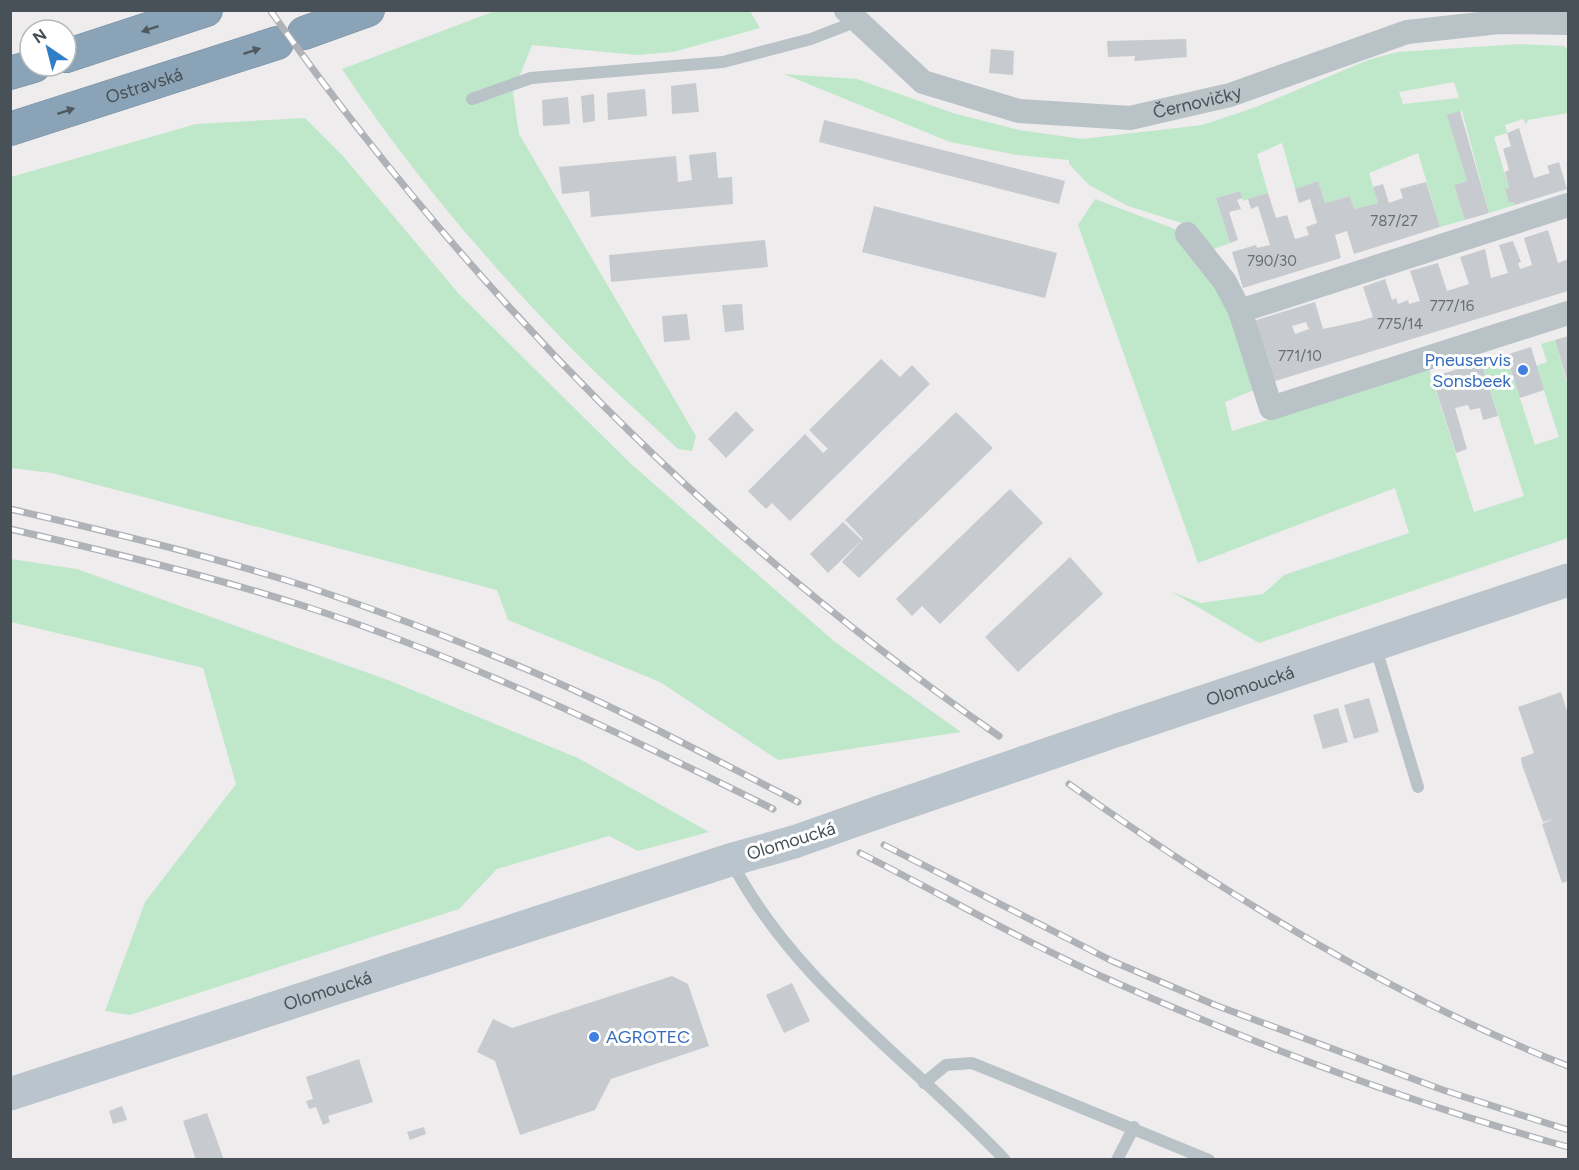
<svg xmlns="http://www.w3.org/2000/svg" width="1579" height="1170" font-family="Figtree,sans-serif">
  <rect width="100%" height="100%" fill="#efeced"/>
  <path fill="#bfe8cb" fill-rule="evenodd" d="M495 11H750L760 28 673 52 637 55 532 45 513 93 519 134 696 436 692 451 678 449C643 416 606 384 572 349 487 262 409 170 342 69Z
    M1520 44 1564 46 1568 50V113L1528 120 1526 125 1523 119 1505 125 1507 133 1494 137 1509 188 1505 190 1509 203 1514 202 1515 205 1489 213 1462 111 1448 115 1467 181 1454 185 1465 220 1440 227 1418 153 1369 173 1378 203 1354 209 1350 196 1325 203 1318 181 1295 189 1282 143 1257 154 1268 193 1243 201 1239 191 1216 198 1230 243 1205 252 1188 225 1128 206 1089 185 1069 164V160L1017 155 950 142 784 74 857 79 953 113 1019 130 1082 139 1202 125 1256 107 1368 60 1397 52ZM1454 82 1459 98 1403 104 1399 92Z
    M305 118 343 156 459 294 630 463 835 642 961 732 778 760 660 682 508 620 497 590 52 473 11 468V177L196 124Z
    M1095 199 1180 231 1221 283 1256 389 1225 402 1232 431 1429 369 1474 512 1524 496 1481 362 1506 355 1535 445 1559 437 1536 366 1547 362 1541 344 1555 340 1568 386V538L1259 643 1172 592 1201 603 1263 594 1284 575 1409 533 1395 488 1198 563 1078 225Z
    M11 559 77 569 388 680 578 758 709 832 638 851 609 836 497 869 459 909 130 1015 105 1011 145 902 236 784 203 668 11 622Z"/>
  <path fill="#c7cacf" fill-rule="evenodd" d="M1186 39 1187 57 1134 61 1135 56 1108 57 1107 41Z
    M991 49 1014 51 1013 75 989 73Z
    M696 83 699 112 672 114 671 86Z
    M645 89 647 116 608 120 607 93Z
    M594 94 595 121 583 123 581 96Z
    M568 97 570 124 543 126 542 100Z
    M1460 111 1489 213 1465 220 1454 185 1467 181 1447 115Z
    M824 120 1065 181 1059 204 819 142Z
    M1519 128 1534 178 1550 173 1547 166 1559 162 1567 189 1515 205 1514 202 1509 203 1505 189 1509 188 1505 172 1509 170 1503 149 1511 146 1507 133Z
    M716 152 718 178 732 177 733 204 591 217 589 191 562 194 559 167 676 156 678 182 692 180 689 155Z
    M1318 181 1325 203 1350 196 1354 209 1378 203 1373 187 1383 184 1389 203 1403 198 1400 189 1426 182 1440 227 1354 254 1347 231 1335 235 1341 258 1243 288 1232 252 1256 245 1257 248 1270 245 1258 206 1251 209 1248 199 1268 193 1276 218 1287 215 1295 239 1309 235 1306 227 1317 223 1310 199 1299 203 1295 189Z
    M1240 191 1242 198 1237 200 1241 209 1229 212 1238 240 1230 243 1216 198Z
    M874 206 1057 253 1045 298 862 252Z
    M1548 230 1558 263 1568 259V291L1272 382 1253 321 1315 302 1323 329 1360 321 1373 317 1363 287 1385 279 1392 300 1396 298 1398 304 1408 300 1409 304 1420 301 1410 271 1438 263 1447 291 1469 284 1460 257 1485 249 1491 278 1508 273 1499 245 1513 241 1521 262 1518 263 1520 269 1532 265 1524 238ZM1306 322 1309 329 1295 334 1292 326Z
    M765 240 768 267 611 282 609 255Z
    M742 304 744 330 725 332 722 305Z
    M687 314 690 340 664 342 662 316Z
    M1568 336V384L1555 340Z
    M1531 347 1544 390 1520 398 1506 355Z
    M881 359 900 377 912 365 930 384 790 521 772 503 766 509 748 491 805 434 823 453 828 449 809 430Z
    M1481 362 1498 416 1483 420 1480 408 1470 410 1468 405 1455 408 1467 449 1456 453 1432 377Z
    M736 411 754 430 726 458 708 439Z
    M956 412 993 448 859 578 842 562 863 539 845 520Z
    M1010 489 1043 523 940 624 922 606 912 616 896 599Z
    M843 522 862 540 828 573 810 554Z
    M1070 557 1103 594 1018 672 985 637Z
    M1561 692 1568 714V881L1562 883 1542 824 1553 819 1543 822 1522 765 1521 758 1534 753 1518 707Z
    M1369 698 1379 732 1354 739 1344 705Z
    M1338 708 1348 742 1323 749 1313 715Z
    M672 976 688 984 709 1046 611 1079 595 1110 520 1135 495 1061 477 1052 493 1019 512 1028Z
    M792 983 810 1021 784 1033 766 995Z
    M359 1059 373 1102 328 1116 330 1122 323 1125 316 1107 309 1109 306 1101 313 1099 306 1077Z
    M122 1106 127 1120 113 1124 109 1111Z
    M207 1113 224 1160H196L183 1121Z
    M424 1127 426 1134 410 1140 407 1132Z"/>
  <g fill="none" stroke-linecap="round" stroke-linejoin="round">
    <defs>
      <g id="highway">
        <path d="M304 33 368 10"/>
        <path d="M66 56 206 10"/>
        <path d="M10 73 34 66"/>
        <path id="s4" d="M10 129 277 43"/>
      </g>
    </defs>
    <use href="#highway" stroke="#758ea1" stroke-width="34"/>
    <path stroke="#b9c2c7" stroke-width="12" d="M472 99 531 78 723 62 811 39 855 22
      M1375 645 1418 787
      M731 861C795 984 912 1061 1005 1160
      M924 1083 946 1065 972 1063 1209 1160
      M1117 1160 1134 1127"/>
    <g stroke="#b9c2c7" stroke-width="24">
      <path id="s1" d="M846 10 923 82 1019 111 1130 118 1230 95 1407 32 1499 22 1568 23"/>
      <path d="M1187 234 1225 282 1240 311 1271 408 1568 313"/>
      <path d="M1240 311 1568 205"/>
    </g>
    <g stroke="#bac4cc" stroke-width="33">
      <path id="s2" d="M1121 729 1568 580"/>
      <path d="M879 812 955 786"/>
      <path id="s3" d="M10 1094 730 860 794 842"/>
    </g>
    <use href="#highway" stroke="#8aa3b6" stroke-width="33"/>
    <defs>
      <path id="rail" d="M270 10C469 291 716 541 999 736
        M10 509C110 532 211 556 308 587 380 611 451 638 521 667 615 706 706 755 798 802
        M10 529C109 552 207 575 304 606 467 659 621 733 773 809
        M1069 784C1225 894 1390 996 1568 1066
        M884 845 1112 961 1215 1005 1443 1090 1568 1130
        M860 853C941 894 1020 940 1103 977 1253 1044 1410 1103 1568 1147"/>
    </defs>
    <use href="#rail" stroke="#afb2b6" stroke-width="7"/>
    <use href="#rail" stroke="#fff" stroke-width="4.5" stroke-dasharray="14" stroke-linecap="butt"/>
    <path stroke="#bac4cc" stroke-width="33" d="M955 786 1121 729
      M794 842 879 812"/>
  </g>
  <defs><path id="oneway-solid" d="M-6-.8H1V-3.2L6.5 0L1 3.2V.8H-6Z" transform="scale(1.5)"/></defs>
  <g fill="#4e5960">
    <use href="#oneway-solid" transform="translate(150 29) rotate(162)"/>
    <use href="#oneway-solid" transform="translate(252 51) rotate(-18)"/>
    <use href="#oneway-solid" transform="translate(66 111) rotate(-18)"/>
  </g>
  <g fill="#3f7fe0" stroke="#fff" stroke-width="2">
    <circle cx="1523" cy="370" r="6"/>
    <circle cx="594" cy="1037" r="6"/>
  </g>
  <g text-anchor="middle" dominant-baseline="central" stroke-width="6" stroke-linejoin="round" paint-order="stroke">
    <g font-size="15" fill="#676f75">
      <text x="1394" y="221">787/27</text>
      <text x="1272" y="261">790/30</text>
      <text x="1452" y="306">777/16</text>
      <text x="1400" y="324">775/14</text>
      <text x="1300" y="356">771/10</text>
    </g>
    <g font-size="18" fill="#475157" stroke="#fff">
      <text stroke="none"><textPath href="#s4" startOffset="141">Ostravská</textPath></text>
      <text stroke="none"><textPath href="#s1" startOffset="386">Černovičky</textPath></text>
      <text stroke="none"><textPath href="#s2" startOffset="136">Olomoucká</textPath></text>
      <text transform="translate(791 841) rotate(-17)">Olomoucká</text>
      <text stroke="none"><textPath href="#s3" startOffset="334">Olomoucká</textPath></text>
    </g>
    <g font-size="18" fill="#366cbe" stroke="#fff" text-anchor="end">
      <text x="1511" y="360">Pneuservis<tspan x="1511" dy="21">Sonsbeek</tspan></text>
      <text x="606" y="1037" text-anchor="start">AGROTEC</text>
    </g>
  </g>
  <rect width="1579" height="1170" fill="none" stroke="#475157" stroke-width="24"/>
  <g transform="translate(48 48) rotate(325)"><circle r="28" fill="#ffffff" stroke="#b5b9bc" stroke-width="1.5"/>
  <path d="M0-4.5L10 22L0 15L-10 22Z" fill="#2e7fc7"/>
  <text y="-9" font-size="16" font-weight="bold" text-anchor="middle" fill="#475157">N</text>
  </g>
</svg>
